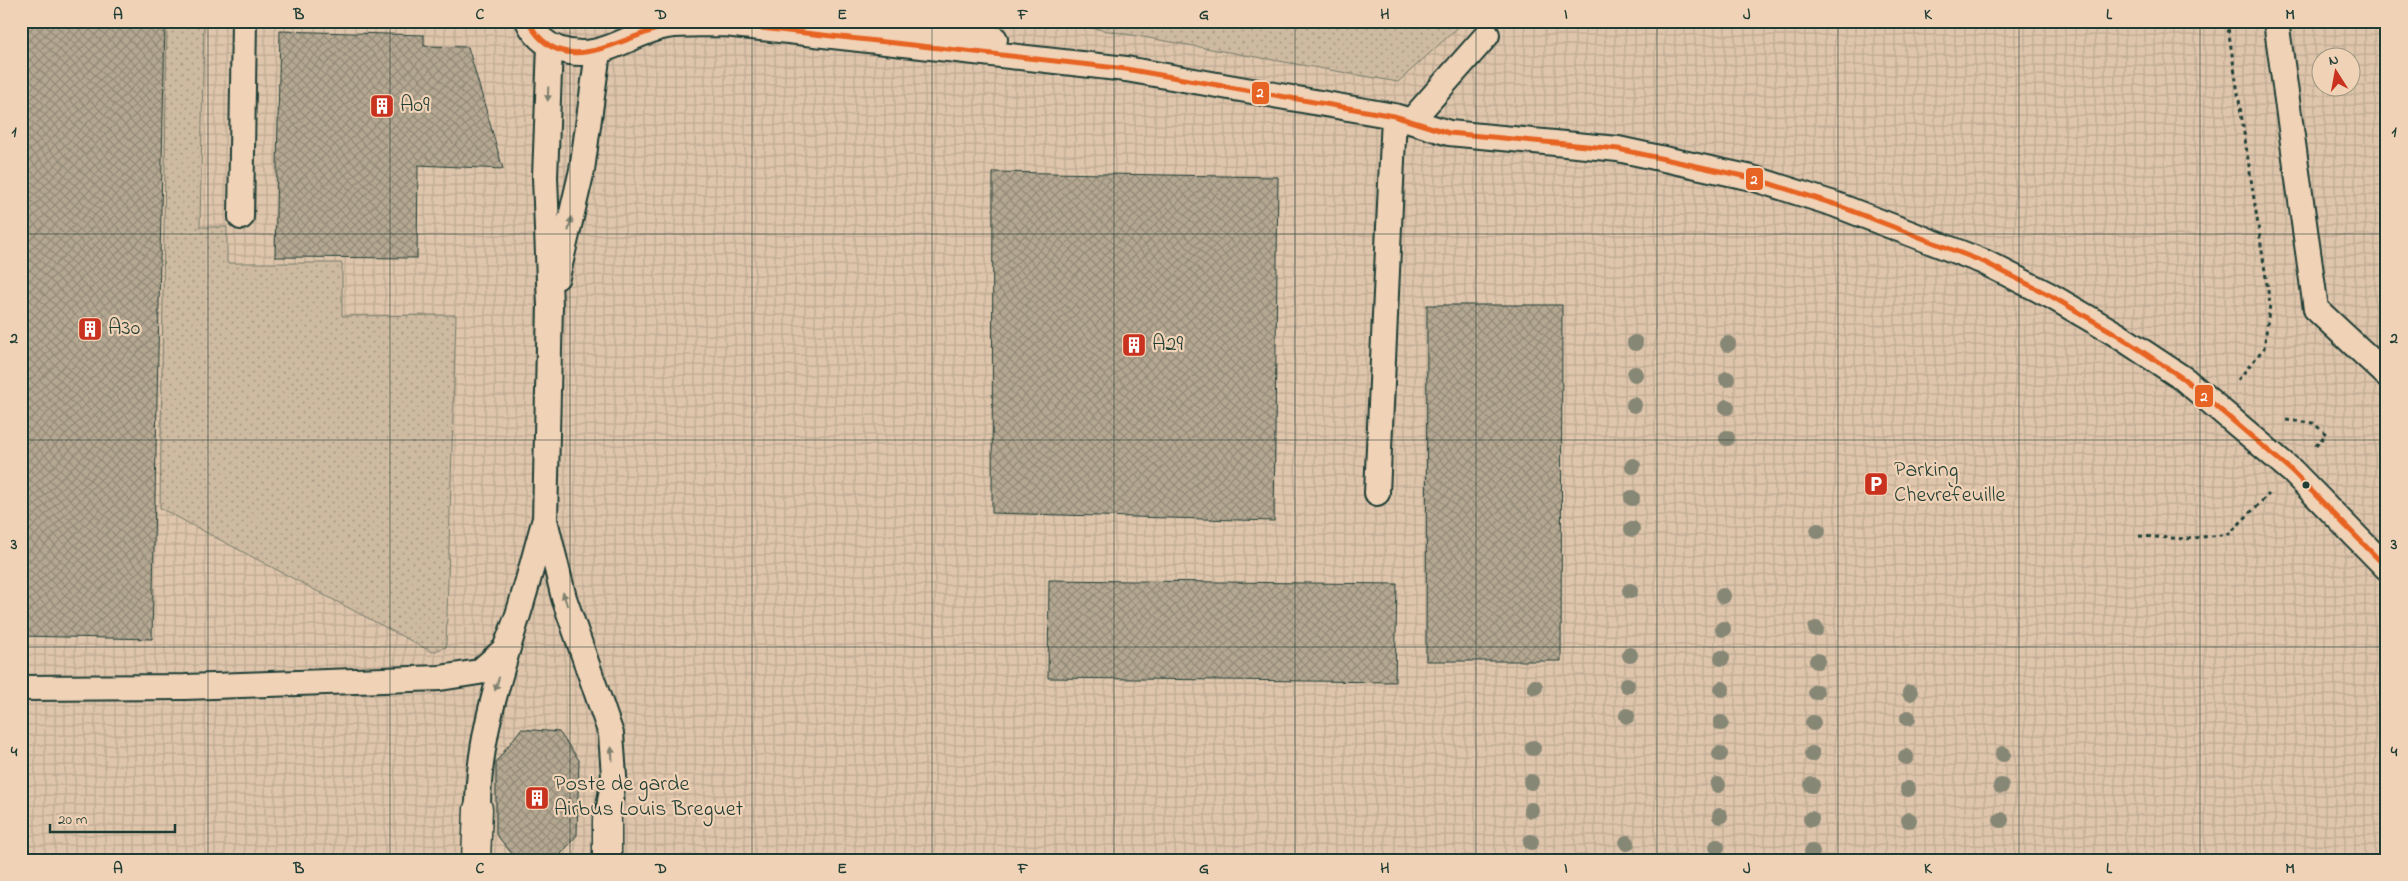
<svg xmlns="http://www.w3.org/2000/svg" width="2408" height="881" font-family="'Indie Flower',sans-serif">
  <defs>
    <pattern id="industrial-grid" width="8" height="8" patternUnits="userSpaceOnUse" patternTransform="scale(1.25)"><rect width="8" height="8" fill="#dec5ab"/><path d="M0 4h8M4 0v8" fill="none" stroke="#beaa94"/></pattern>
    <pattern id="green-dots" width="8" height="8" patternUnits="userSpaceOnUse" patternTransform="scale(1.25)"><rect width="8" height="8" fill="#cebaa1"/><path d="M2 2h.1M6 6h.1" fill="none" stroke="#a79884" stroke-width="1.8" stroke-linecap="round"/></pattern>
    <pattern id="building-cross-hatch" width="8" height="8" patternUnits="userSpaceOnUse" patternTransform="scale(1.25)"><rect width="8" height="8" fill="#b5a892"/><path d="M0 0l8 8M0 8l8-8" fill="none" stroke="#938a78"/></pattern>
  </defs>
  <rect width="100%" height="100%" fill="#f0d2b6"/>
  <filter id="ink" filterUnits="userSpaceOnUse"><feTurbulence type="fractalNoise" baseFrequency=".02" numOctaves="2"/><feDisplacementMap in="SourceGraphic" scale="10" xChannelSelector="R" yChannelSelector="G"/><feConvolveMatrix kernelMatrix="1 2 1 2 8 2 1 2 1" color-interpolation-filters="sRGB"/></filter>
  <g filter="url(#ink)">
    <path fill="url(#industrial-grid)" fill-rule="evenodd" d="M21 21H2387V860H21ZM2320 58H2350V88H2320Z"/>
    <path fill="url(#green-dots)" stroke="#767c6a" d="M167 21H204L200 227H227V263H342V316L456 315 446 647 432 652 160 508Z
      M1052 21H1465L1398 82Z"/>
    <path fill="url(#building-cross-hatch)" stroke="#1f3d34" d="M21 21H165L152 639 21 636Z
      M280 31 424 35V46L468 47 503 169 418 165 417 258 275 257Z
      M993 172 1278 177 1274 521 992 513Z
      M1427 305H1562L1561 661H1426Z
      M1049 580 1397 584 1395 682 1048 678Z
      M521 729 559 732 579 760 577 835 556 860H517L496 834V762Z"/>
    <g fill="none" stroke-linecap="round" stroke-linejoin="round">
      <defs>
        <path id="lane" d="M528 21C534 34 545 44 558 49 601 64 628 33 667 26 686 23 706 25 725 24L1126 69 1394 116 1449 133 1618 149 1752 178 1834 204 1984 262 2051 296 2116 334 2184 379 2292 471 2387 568
          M876 21 995 39
          M2276 21 2316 309 2387 375
          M550 46 545 177 550 306 545 520 564 598 611 734 614 776 607 820
          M1412 120 1487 35
          M241 217 244 21
          M557 277 582 170 598 52
          M1377 493 1394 116
          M21 688 185 687 440 678 479 672 505 649 518 615
          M478 809C478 742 498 681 517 618 527 586 535 554 544 522"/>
        <path id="street" d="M476 860 478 809
          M607 860V820"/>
      </defs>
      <use href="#lane" stroke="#1f3d34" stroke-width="28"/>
      <use href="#street" stroke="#1f3d34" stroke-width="31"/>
      <path stroke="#1f3d34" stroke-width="3" stroke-dasharray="4 4" stroke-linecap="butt" d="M2227 21 2270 304 2264 348 2238 380
        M2286 420 2313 423 2326 434 2315 447
        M2139 536 2185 539 2229 534 2269 494"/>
      <use href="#lane" stroke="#f0d2b6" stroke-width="24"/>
      <use href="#street" stroke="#f0d2b6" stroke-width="28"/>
      <defs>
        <path id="bus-1" d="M528 21C560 82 619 38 664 27 684 22 705 25 725 24L1126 69 1394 116 1449 133 1618 149 1752 178 1834 204 1984 262 2051 296 2116 334 2184 379 2292 471 2387 568"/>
      </defs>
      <use href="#bus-1" stroke="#f0d2b6" stroke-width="9"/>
      <use href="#bus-1" stroke="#e76323" stroke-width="5"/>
    </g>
    <g fill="#868775">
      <circle cx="1635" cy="343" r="8"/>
      <circle cx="1728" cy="344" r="8"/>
      <circle cx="1635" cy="374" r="8"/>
      <circle cx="1727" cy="379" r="8"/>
      <circle cx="1634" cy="405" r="8"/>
      <circle cx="1727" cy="407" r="8"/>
      <circle cx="1727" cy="438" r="8"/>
      <circle cx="1633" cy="466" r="8"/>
      <circle cx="1632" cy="498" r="8"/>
      <circle cx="1632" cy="529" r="8"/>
      <circle cx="1818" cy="531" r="8"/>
      <circle cx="1630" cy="591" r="8"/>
      <circle cx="1723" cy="596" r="8"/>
      <circle cx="1723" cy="629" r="8"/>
      <circle cx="1816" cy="629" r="8"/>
      <circle cx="1630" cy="655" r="8"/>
      <circle cx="1722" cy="658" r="8"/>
      <circle cx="1817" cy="661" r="8"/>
      <circle cx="1627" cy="685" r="8"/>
      <circle cx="1535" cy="687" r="8"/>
      <circle cx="1722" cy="689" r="8"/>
      <circle cx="1816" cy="692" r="8"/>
      <circle cx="1910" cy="693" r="8"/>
      <circle cx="1627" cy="716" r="8"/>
      <circle cx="1908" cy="718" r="8"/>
      <circle cx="1721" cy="723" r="8"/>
      <circle cx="1813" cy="723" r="8"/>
      <circle cx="1533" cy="748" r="8"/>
      <circle cx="1720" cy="754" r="8"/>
      <circle cx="1812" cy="754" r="8"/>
      <circle cx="2003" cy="754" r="8"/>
      <circle cx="1906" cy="757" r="8"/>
      <circle cx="1531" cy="782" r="8"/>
      <circle cx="1718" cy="785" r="8"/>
      <circle cx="1812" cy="785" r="8"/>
      <circle cx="2001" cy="786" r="8"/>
      <circle cx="1908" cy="789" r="8"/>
      <circle cx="1531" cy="810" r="8"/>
      <circle cx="1720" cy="816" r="8"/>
      <circle cx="1811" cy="819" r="8"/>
      <circle cx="1909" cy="820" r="8"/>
      <circle cx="2001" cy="820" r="8"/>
      <circle cx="1531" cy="842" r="8"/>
      <circle cx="1627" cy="843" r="8"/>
      <circle cx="1717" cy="847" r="8"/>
      <circle cx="1812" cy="852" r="8"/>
    </g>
    <defs><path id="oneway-solid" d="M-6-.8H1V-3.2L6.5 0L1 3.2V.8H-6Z" transform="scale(1.25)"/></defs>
    <g fill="#7d806e">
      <use href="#oneway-solid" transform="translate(548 94) rotate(92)"/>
      <use href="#oneway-solid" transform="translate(570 224) rotate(-77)"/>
      <use href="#oneway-solid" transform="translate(565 599) rotate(-108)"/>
      <use href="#oneway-solid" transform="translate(497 684) rotate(107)"/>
      <use href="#oneway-solid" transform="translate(612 754) rotate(-94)"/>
    </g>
  </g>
  <path fill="none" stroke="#1f3d34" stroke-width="1" stroke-opacity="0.55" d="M208 21V860M390 21V860M570 21V860M752 21V860M932 21V860M1114 21V860M1295 21V860M1476 21V860M1657 21V860M1838 21V860M2019 21V860M2200 21V860M21 234H2387M21 440H2387M21 647H2387"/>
  <defs>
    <symbol id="building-square" viewBox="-11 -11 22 22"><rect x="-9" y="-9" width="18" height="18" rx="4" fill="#c8321e" stroke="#f0d2b6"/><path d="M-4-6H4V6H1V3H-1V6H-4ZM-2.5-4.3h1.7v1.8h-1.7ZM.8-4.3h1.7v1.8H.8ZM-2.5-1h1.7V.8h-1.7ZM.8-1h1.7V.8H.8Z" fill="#fff"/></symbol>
    <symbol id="parking-square" viewBox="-11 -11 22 22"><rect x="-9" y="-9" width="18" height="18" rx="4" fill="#c8321e" stroke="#f0d2b6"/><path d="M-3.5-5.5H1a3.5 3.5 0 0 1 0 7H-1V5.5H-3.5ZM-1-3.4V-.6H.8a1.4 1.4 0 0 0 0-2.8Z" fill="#fff"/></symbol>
  </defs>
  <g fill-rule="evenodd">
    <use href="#building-square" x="368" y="92" width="28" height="28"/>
    <use href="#building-square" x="76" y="315" width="28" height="28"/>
    <use href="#building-square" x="1120" y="331" width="28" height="28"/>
    <use href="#parking-square" x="1862" y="470" width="28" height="28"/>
    <use href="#building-square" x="523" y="784" width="28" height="28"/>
  </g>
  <circle fill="#1f3d34" stroke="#f0d2b6" stroke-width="2" cx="2306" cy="485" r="4.5"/>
  <g text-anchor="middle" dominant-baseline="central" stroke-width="4.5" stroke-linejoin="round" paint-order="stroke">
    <g font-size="22" fill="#1f3d34" stroke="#f0d2b6" text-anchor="start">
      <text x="400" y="106">A09</text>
      <text x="108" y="329">A30</text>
      <text x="1152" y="345">A29</text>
      <text x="1894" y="471">Parking<tspan x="1894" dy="25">Chevrefeuille</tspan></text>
      <text x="554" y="785">Poste de garde<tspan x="554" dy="25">Airbus Louis Breguet</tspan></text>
    </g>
  </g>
  <g stroke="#f0d2b6" stroke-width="2">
    <rect x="1251" y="81" width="19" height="24" rx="5" fill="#e76323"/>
    <rect x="1745" y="167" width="19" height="24" rx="5" fill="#e76323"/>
    <rect x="2194" y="384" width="20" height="24" rx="5" fill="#e76323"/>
  </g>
  <g font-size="14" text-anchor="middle" font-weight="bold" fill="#fff">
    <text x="1260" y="97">2</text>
    <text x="1754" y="184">2</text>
    <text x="2204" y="401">2</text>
  </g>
  <rect width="2408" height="881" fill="none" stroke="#f0d2b6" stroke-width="55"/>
  <g transform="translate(2336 72) rotate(349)"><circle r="24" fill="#f0d2b6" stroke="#9c9682"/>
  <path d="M0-4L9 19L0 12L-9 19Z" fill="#c8321e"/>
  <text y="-8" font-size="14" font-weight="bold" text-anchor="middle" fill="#1f3d34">N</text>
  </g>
  <path d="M50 824v8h125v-8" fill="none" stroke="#1f3d34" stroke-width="2.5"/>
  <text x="58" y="824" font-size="15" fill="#1f3d34" stroke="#f0d2b6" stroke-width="4" paint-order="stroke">20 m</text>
  <rect x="28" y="28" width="2352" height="826" fill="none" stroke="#1f3d34" stroke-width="2"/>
  <g font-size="16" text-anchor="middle" font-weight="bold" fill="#1f3d34">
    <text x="118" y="19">A</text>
    <text x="299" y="19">B</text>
    <text x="480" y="19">C</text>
    <text x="661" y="19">D</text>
    <text x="842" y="19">E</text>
    <text x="1023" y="19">F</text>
    <text x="1204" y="19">G</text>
    <text x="1385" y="19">H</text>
    <text x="1566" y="19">I</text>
    <text x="1747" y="19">J</text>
    <text x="1928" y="19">K</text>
    <text x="2109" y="19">L</text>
    <text x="2290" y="19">M</text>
    <text x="14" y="136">1</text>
    <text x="2394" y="136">1</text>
    <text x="14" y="343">2</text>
    <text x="2394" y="343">2</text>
    <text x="14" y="549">3</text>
    <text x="2394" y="549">3</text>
    <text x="14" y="756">4</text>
    <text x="2394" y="756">4</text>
    <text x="118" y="873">A</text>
    <text x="299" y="873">B</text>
    <text x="480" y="873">C</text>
    <text x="661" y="873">D</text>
    <text x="842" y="873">E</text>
    <text x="1023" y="873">F</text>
    <text x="1204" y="873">G</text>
    <text x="1385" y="873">H</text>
    <text x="1566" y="873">I</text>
    <text x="1747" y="873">J</text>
    <text x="1928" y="873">K</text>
    <text x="2109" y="873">L</text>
    <text x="2290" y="873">M</text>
  </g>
</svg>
